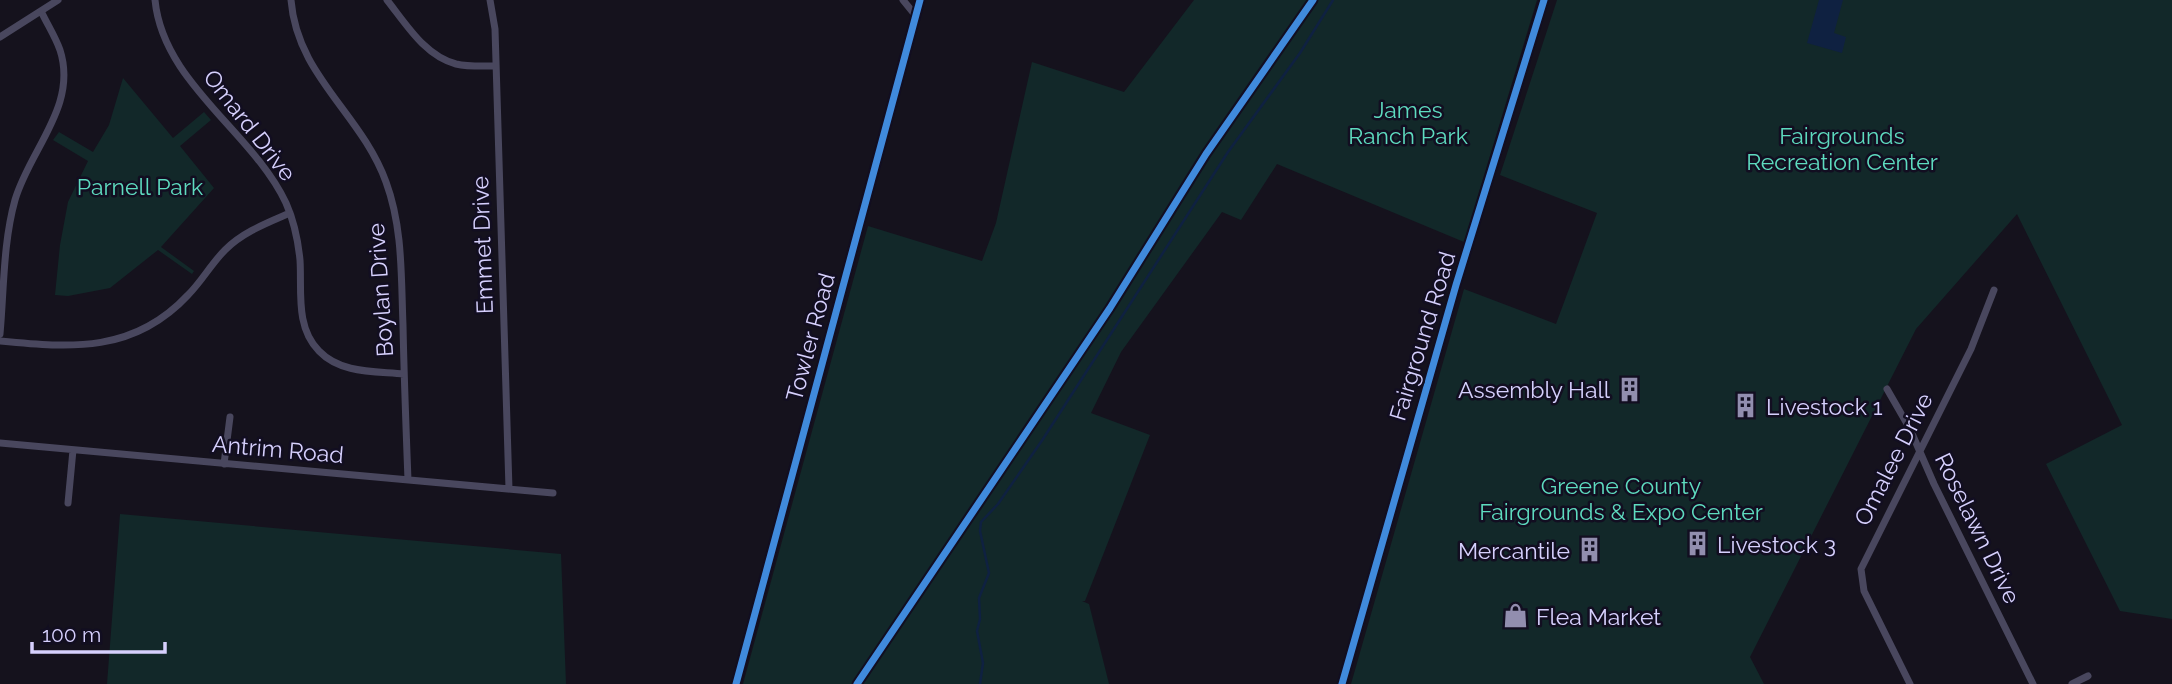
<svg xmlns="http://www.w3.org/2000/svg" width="2172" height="684" font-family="Raleway,sans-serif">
  <rect width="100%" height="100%" fill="#15121d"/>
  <path fill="#122829" d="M1194 0H1537L1464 242 1277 164 1241 220 1222 212 1121 352 1091 413 1150 435 1085 601H1082L1089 604 1109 684H743L868 226 982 261 996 223 1032 62 1124 92Z
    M1557 0H2172V619L2120 611 2046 464 2122 425 2017 214 1916 329 1750 657 1764 684H1351L1464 289 1556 324 1597 213 1500 175Z
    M123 78 173 138 204 112 211 120 180 146 214 188 161 247 194 271 192 274 158 250 110 288 68 296 55 295 60 245 68 202 88 161 53 140 59 132 93 152 109 125Z
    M120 514 561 554 566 684H107Z"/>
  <path fill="#0f2141" d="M1819 0H1843L1834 33 1846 37 1842 53 1807 43Z"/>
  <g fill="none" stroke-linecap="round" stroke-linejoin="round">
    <path stroke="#0f2141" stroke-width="2.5" d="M980 684 983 663 977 631 980 619 979 598 989 573 980 531 981 522 998 504 1043 439 1228 152 1300 53 1333 0"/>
    <path stroke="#49475e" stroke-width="7" d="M155 0C163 83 252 131 286 203 294 221 298 240 300 260 302 290 295 327 319 351 341 374 376 371 404 374
      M291 0C297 76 361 113 386 182 403 228 401 277 403 325 404 377 406 428 408 480
      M387 0C406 24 425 56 456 64 469 67 483 66 496 66
      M490 0 495 29 509 489
      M903 0 916 16
      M0 37 58 0
      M0 334C4 290 3 243 15 200 30 149 78 106 60 50 55 36 47 24 41 11
      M0 341C72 348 134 353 188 295 202 281 211 264 225 250 243 232 267 223 290 213
      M1887 389 1910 429 1934 484 2033 684
      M0 443 553 493
      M224 464 230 417
      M68 503 73 450
      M736 684 920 0
      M1910 684 1864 591 1861 569 1971 349 1994 290
      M2072 684 2088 676"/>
    <path stroke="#49475e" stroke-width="9" d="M1342 684 1456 285 1544 0"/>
    <defs>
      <path id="cycleway" d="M736 684 920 0
        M857 684 1110 308 1206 154 1313 0
        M1342 684 1456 285 1544 0"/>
    </defs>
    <use href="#cycleway" stroke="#120e21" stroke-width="11"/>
    <use href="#cycleway" stroke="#408adc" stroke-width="7"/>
  </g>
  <defs>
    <symbol id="building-bare" viewBox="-9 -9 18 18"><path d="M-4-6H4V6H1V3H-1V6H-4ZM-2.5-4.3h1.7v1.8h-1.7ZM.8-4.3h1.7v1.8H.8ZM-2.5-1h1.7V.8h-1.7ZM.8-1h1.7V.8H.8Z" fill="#928eaf" stroke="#120e21" stroke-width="2.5" paint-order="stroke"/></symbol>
    <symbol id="shop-bare" viewBox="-9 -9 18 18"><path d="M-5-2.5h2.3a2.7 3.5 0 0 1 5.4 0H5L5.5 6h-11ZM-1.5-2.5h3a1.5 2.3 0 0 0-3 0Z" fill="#928eaf" stroke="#120e21" stroke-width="2.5" paint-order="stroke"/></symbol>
  </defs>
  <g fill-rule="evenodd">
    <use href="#building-bare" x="1612" y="372" width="35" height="35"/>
    <use href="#building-bare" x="1728" y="388" width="35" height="35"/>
    <use href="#building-bare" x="1680" y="526" width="35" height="35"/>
    <use href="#building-bare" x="1572" y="532" width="35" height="35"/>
    <use href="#shop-bare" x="1498" y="598" width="35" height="35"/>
  </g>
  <g text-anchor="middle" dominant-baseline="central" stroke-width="5" stroke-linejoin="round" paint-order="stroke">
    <g font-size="23" fill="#5edbbf" stroke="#120e21">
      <text x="1408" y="109">James<tspan x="1408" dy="26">Ranch Park</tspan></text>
      <text x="1842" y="135">Fairgrounds<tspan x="1842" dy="26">Recreation Center</tspan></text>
      <text x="140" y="186">Parnell Park</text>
      <text x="1621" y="485">Greene County<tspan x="1621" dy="26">Fairgrounds &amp; Expo Center</tspan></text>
    </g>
    <g font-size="23" fill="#d6d0fd" stroke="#120e21">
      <text transform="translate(250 125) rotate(52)">Omard Drive</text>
      <text transform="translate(482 245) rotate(-92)">Emmet Drive</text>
      <text transform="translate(380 290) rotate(-94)">Boylan Drive</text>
      <text transform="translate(1422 336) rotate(-73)">Fairground Road</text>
      <text transform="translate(810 337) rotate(-75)">Towler Road</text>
      <text transform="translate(278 449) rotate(5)">Antrim Road</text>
      <text transform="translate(1893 459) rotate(-63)">Omalee Drive</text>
      <text transform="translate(1978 528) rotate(64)">Roselawn Drive</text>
    </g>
    <g font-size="23" fill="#d6d0fd" stroke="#120e21" text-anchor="start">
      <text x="1610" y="389" text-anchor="end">Assembly Hall</text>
      <text x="1766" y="406">Livestock 1</text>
      <text x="1717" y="544">Livestock 3</text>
      <text x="1570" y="550" text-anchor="end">Mercantile</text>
      <text x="1536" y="616">Flea Market</text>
    </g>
  </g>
  <path d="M32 642v10h133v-10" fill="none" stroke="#d6d0fd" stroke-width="3.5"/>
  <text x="42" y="642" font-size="21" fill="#d6d0fd" stroke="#120e21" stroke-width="5" paint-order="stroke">100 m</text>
</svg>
